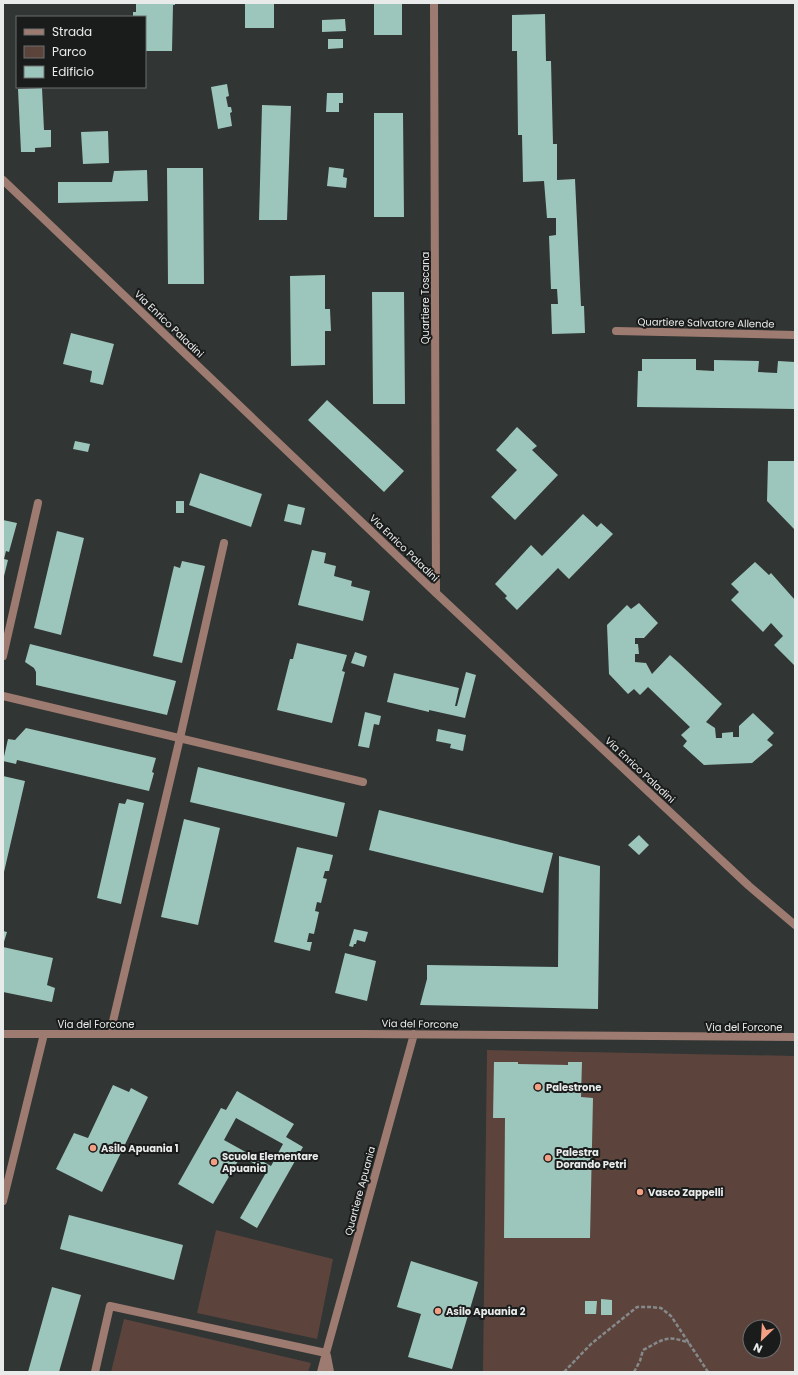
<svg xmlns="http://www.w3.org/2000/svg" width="798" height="1375" font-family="Poppins,sans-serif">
  <rect width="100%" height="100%" fill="#313534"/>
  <path fill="#5c443d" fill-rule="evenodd" d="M487 1050 795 1056V1372H483ZM750 1327H774V1351H750Z
    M216 1230 333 1259 317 1339 197 1313Z
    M124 1319 311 1363 308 1372H111Z"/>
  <path fill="#9cc5bb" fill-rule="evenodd" d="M136 3H175V5H173L172 51H145V17H133V12H136Z
    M245 3H274V28H245Z
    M374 3H402V35H374Z
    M545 14 546 61H551L553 144H557V180L575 179 581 306H584L585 333 552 334 551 304H558L557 289H551L549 236 556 235V218H547L544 181 523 182 522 135H518L517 51H512V15Z
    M345 19 346 31 322 32V20Z
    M328 39H343V48L328 49Z
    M227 84 229 96 226 97 228 107H231L232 112 230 113 232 126 218 129 211 87Z
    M42 88 44 130H51V147L35 148V152H21L18 89Z
    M327 93H343V103H339V112H326Z
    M262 105 291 106 287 220H259Z
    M374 113H403L404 217H374Z
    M108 131 109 163 83 164 81 132Z
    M329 167 344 169 343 177 347 178 346 188 327 186Z
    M167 168H203L204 284H168Z
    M147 170 148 201 58 203V182H112L114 171Z
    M325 275V309H330L331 331H325V365L291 366 290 276Z
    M372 292H404L405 404H373Z
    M71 333 114 344 103 385 90 382 92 371 63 364Z
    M642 359H696V370L714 371V360L759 361 758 372 777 373 778 361 795 362V409L637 407 638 371H642Z
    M327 400 404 471 384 492 308 420Z
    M517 427 537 446 532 450 558 475 515 520 491 497 517 470 496 450Z
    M75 441 90 444 88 452 73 449Z
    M768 461H795V530L767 501Z
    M200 473 262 494 251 527 189 505Z
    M176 501H184V513H176Z
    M288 504 305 508 301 525 284 521Z
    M583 514 597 527 601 523 613 534 569 579 558 568 517 610 505 598 507 596 495 584 531 545 542 556Z
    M3 520 17 523 9 552 6 551 4 559 8 560 4 576Z
    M57 531 84 538 61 635 34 628Z
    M312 550 326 553 324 563 336 566 334 576 352 581 351 586 370 591 363 621 298 605Z
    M182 561 205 566 182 663 153 656 174 566 180 568Z
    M755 562 769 575 771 573 795 600V666L774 645 783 636 771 623 763 632 731 600 739 592 731 584Z
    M639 603 658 623 644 638H635V644H638L639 654H635V662L646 663 652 674 670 655 679 663 722 704 706 722 715 728 716 738H722V733L733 732V737H739V726L753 713 774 733 767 740 773 745 752 763 704 765 683 746 687 741 681 735 690 727 648 687 640 695 634 689 628 694 609 674 607 625 627 605 631 609Z
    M297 643 347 655 342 671 345 672 332 723 277 710 290 659H293Z
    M30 644 176 681 167 715 36 685V672L34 668 25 662Z
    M355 652 367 656 364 667 351 663Z
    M466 672 476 675 465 718 429 710V712L387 702 394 673 459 688 455 706H457Z
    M365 712 381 716 379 725 374 724 369 748 358 746Z
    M26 728 156 758 152 772 154 773 149 791 17 760 16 764 3 761 8 739 15 740Z
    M438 729 466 735 463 751 450 748 451 744 436 741Z
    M198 767 345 803 337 837 190 802Z
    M3 776 25 781 4 872H3Z
    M127 799 144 803 121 904 97 898 119 803 125 804Z
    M379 810 553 853 543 893 369 850Z
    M184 819 220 828 198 925 161 917Z
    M639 835 649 845 639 855 628 845Z
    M297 847 333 855 329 871H325L323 878 327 879 321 903 317 902 315 911 319 912 314 934 309 933 307 942H312L310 951 274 942Z
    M559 856 600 866 598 1009 420 1005 427 979V965L558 967Z
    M354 929 368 932 365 942 357 940 356 944H354L353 947 349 946Z
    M3 931 7 932 3 945Z
    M3 947 53 958 47 985 55 988 52 1002 3 992Z
    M345 953 376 961 367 1001 335 993Z
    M494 1062H518V1064L568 1065V1062H582L581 1097 593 1098 590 1238H504L505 1118H493Z
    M113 1085 129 1092 131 1088 148 1097 102 1192 56 1169 74 1133 88 1138Z
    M237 1091 294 1124 286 1137 303 1147 257 1228 240 1218 267 1171 241 1156 213 1204 178 1184 221 1108 226 1110ZM236 1118 283 1144 271 1166 224 1140Z
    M69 1215 183 1245 174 1280 60 1249Z
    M411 1261 478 1282 452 1369 408 1357 421 1314 397 1307Z
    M52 1287 81 1295 59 1372H28Z
    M601 1299 612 1300V1315H601Z
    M585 1301H597L596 1314H585Z"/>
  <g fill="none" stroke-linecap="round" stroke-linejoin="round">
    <path stroke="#868989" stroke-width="2.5" stroke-dasharray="4 2" stroke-linecap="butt" d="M564 1372 591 1344 637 1307H650L661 1308 671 1316 708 1372
      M634 1372 640 1361 643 1350C663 1340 666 1334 689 1343"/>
    <path stroke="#9e7b70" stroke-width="8" d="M3 656 38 503
      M3 696 363 782
      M110 1034 180 738 224 543"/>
    <path stroke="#9e7b70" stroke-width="8" d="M434 3 436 593
      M3 180 436 593 749 886 795 925
      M616 331 795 335
      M3 1034H361L795 1037
      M3 1201 44 1034
      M327 1356 330 1372
      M95 1372 110 1306 326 1353 414 1034
      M321 1372 326 1353"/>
  </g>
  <g fill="#f39f84" stroke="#1a1c1c" stroke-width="1.5">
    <circle cx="538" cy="1087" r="4"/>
    <circle cx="93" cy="1148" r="4"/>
    <circle cx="548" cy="1158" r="4"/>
    <circle cx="214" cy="1162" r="4"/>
    <circle cx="640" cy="1192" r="4"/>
    <circle cx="438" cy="1311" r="4"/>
  </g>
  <g text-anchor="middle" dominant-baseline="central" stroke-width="4" stroke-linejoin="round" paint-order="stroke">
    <g font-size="10" fill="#e9ebeb" stroke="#1a1c1c">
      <text transform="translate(425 298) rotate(-90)">Quartiere Toscana</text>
      <text transform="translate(706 323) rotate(1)">Quartiere Salvatore Allende</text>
      <text transform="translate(169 324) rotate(44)">Via Enrico Paladini</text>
      <text transform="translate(404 548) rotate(44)">Via Enrico Paladini</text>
      <text transform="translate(640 770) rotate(43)">Via Enrico Paladini</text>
      <text x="96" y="1024">Via del Forcone</text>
      <text transform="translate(420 1024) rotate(1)">Via del Forcone</text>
      <text x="744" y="1027">Via del Forcone</text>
      <text transform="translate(360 1191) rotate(-75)">Quartiere Apuania</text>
    </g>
    <g font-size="10" font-weight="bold" fill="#e9ebeb" stroke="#1a1c1c" text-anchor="start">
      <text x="546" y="1087">Palestrone</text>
      <text x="101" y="1148">Asilo Apuania 1</text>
      <text x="556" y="1152">Palestra<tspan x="556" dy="12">Dorando Petri</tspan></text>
      <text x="222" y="1156">Scuola Elementare<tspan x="222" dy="12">Apuania</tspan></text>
      <text x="648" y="1192">Vasco Zappelli</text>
      <text x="446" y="1311">Asilo Apuania 2</text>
    </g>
  </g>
  <rect width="798" height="1375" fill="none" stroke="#e9ebeb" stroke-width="8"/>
  <rect x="16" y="16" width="130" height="72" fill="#1a1c1c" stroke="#6d6f6f"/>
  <rect x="24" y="29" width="20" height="6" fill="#9e7b70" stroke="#6d6f6f"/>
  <text x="52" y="36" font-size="12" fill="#e9ebeb">Strada</text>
  <rect x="24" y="46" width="20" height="12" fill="#5c443d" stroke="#6d6f6f"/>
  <text x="52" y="56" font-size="12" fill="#e9ebeb">Parco</text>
  <rect x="24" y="66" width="20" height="12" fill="#9cc5bb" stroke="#6d6f6f"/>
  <text x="52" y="76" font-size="12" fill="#e9ebeb">Edificio</text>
  <g transform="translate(762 1339) rotate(205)"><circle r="19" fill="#1a1c1c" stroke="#6d6f6f"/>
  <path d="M0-3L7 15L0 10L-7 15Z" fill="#f39f84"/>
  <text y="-6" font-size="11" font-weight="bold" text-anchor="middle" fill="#e9ebeb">N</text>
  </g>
</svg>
